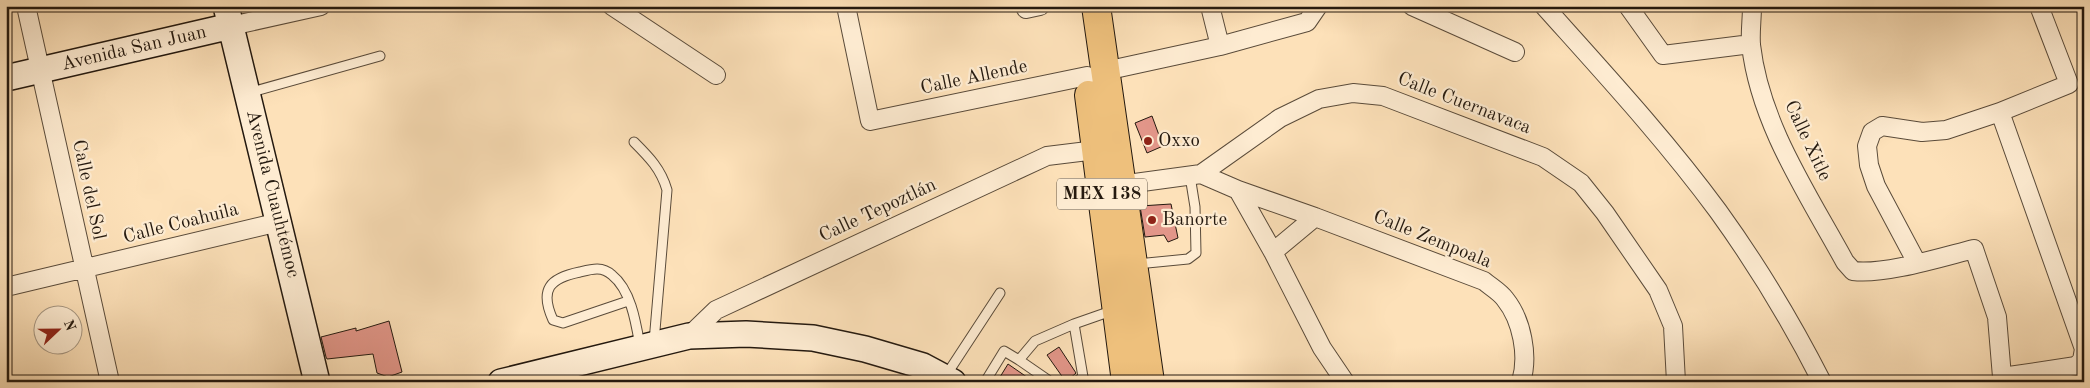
<svg xmlns="http://www.w3.org/2000/svg" width="2090" height="388" font-family="'Old Standard TT',serif">
  <rect width="100%" height="100%" fill="#fde1b9"/>
  <filter id="stains"><feTurbulence type="fractalNoise" baseFrequency=".004" numOctaves="4"/><feColorMatrix values="0 0 0 0 .2 0 0 0 0 .09 0 0 0 0 .02 0 0 0 .5 -.17"/></filter>
  <radialGradient id="worn" r=".72"><stop offset=".6" stop-color="#630" stop-opacity="0"/><stop offset="1" stop-color="#630" stop-opacity=".3"/></radialGradient>
  <path fill="#e29689" stroke="#24190f" d="M1152 116 1163 146 1147 153 1135 123Z
    M1171 204 1178 238 1168 242 1164 235 1145 237 1140 206Z
    M389 321 402 372 388 377 377 373 373 354 327 359 326 357 321 337 356 328V331Z
    M1059 347 1076 373 1066 382 1047 355Z
    M1008 364 1034 382H1007L1000 377Z"/>
  <g fill="none" stroke-linecap="round" stroke-linejoin="round">
    <defs>
      <path id="lane" d="M248 93 380 56
        M634 142C649 157 661 169 667 190L654 342
        M1137 264 1188 259 1196 253 1195 207 1190 176
        M628 301 563 323 553 320C539 289 550 278 580 272 592 269 602 266 612 275 631 290 636 323 640 346
        M1019 360 1048 380 1047 382
        M945 377 1000 293
        M985 382 1004 351 1019 360 1035 341 1074 324
        M1076 382 1083 377 1074 324 1114 310"/>
      <path id="street" d="M26 6 110 382
        M612 6 716 75
        M846 6 870 121 1087 76
        M1025 6 1026 9 1040 6
        M1210 6 1220 46
        M1412 6 1515 52
        M1544 6C1604 73 1665 139 1718 211 1757 265 1792 323 1822 382
        M1628 6 1663 55 1751 44
        M1752 6C1752 19 1750 32 1751 45 1760 124 1808 194 1845 262L1853 271C1885 275 1942 257 1974 249L1997 317 2002 377 2000 382
        M231 26 321 6
        M1105 71 1220 46 1307 22 1318 6
        M2000 112 2084 349
        M1201 174 1238 190 1273 252 1322 348 1345 382
        M1120 185 1201 174 1280 118 1319 99 1353 93 1383 96 1543 157 1581 183 1605 213 1658 290 1673 326 1676 382
        M1238 190 1315 217 1484 281C1491 287 1500 292 1505 299 1522 320 1529 356 1521 382
        M1273 252 1315 217
        M1917 263 1876 186 1869 165 1867 146 1872 132 1882 126 1922 132 1946 130 2000 112 2069 84 2039 6
        M6 287 279 222
        M689 336 716 310 1047 156 1096 150
        M2002 377 2076 366 2082 360 2084 349"/>
      <path id="secondary" d="M226 6 317 382
        M6 78 231 26
        M501 382 689 336 746 334 813 338 865 349 923 366 953 382"/>
      <path id="primary" d="M1096 6 1150 382
        M1089 95 1126 382"/>
    </defs>
    <use href="#lane" stroke="#5a4b3a" stroke-width="11"/>
    <use href="#street" stroke="#5a4b3a" stroke-width="20"/>
    <use href="#secondary" stroke="#24190f" stroke-width="28"/>
    <use href="#primary" stroke="#24190f" stroke-width="30"/>
    <use href="#lane" stroke="#feecd2" stroke-width="9"/>
    <use href="#street" stroke="#feecd2" stroke-width="18"/>
    <use href="#secondary" stroke="#feecd2" stroke-width="25"/>
    <use href="#primary" stroke="#eec07c" stroke-width="28"/>
  </g>
  <g fill="#8f2418" stroke="#feecd2" stroke-width="2">
    <circle cx="1148" cy="141" r="5"/>
    <circle cx="1152" cy="220" r="5"/>
  </g>
  <g text-anchor="middle" dominant-baseline="central" stroke-width="4.5" stroke-linejoin="round" paint-order="stroke">
    <rect fill="#feecd2" stroke="#65584a" stroke-width="1" x="1057" y="178.5" width="90" height="31" rx="4"/>
    <g font-size="18" font-weight="bold" fill="#24190f">
      <text x="1102" y="194">MEX 138</text>
    </g>
    <g font-size="19" fill="#24190f" stroke="#feecd2">
      <text transform="translate(134 49) rotate(-13)">Avenida San Juan</text>
      <text transform="translate(974 78) rotate(-12)">Calle Allende</text>
      <text transform="translate(1464 104) rotate(21)">Calle Cuernavaca</text>
      <text transform="translate(1807 141) rotate(65)">Calle Xitle</text>
      <text transform="translate(88 190) rotate(78)">Calle del Sol</text>
      <text transform="translate(272 194) rotate(76)">Avenida Cuauhtémoc</text>
      <text transform="translate(878 211) rotate(-25)">Calle Tepoztlán</text>
      <text transform="translate(181 224) rotate(-14)">Calle Coahuila</text>
      <text transform="translate(1432 240) rotate(22)">Calle Zempoala</text>
    </g>
    <g font-size="19" fill="#24190f" stroke="#feecd2" text-anchor="start">
      <text x="1158" y="141">Oxxo</text>
      <text x="1162" y="220">Banorte</text>
    </g>
  </g>
  <rect width="2090" height="388" fill="none" stroke="#fde1b9" stroke-width="25"/>
  <rect x="8" y="8" width="2075" height="373" fill="none" stroke="#24190f" stroke-width="2.5"/>
  <rect x="12" y="12" width="2065" height="363" fill="none" stroke="#24190f"/>
  <g transform="translate(58 330) rotate(68)"><circle r="24" fill="#feecd2" stroke="#a79884"/>
  <path d="M0-4L9 19L0 12L-9 19Z" fill="#8f2418"/>
  <text y="-8" font-size="14" font-weight="bold" text-anchor="middle" fill="#24190f">N</text>
  </g>
  <rect width="100%" height="100%" filter="url(#stains)"/>
  <rect width="100%" height="100%" fill="url(#worn)"/>
</svg>
